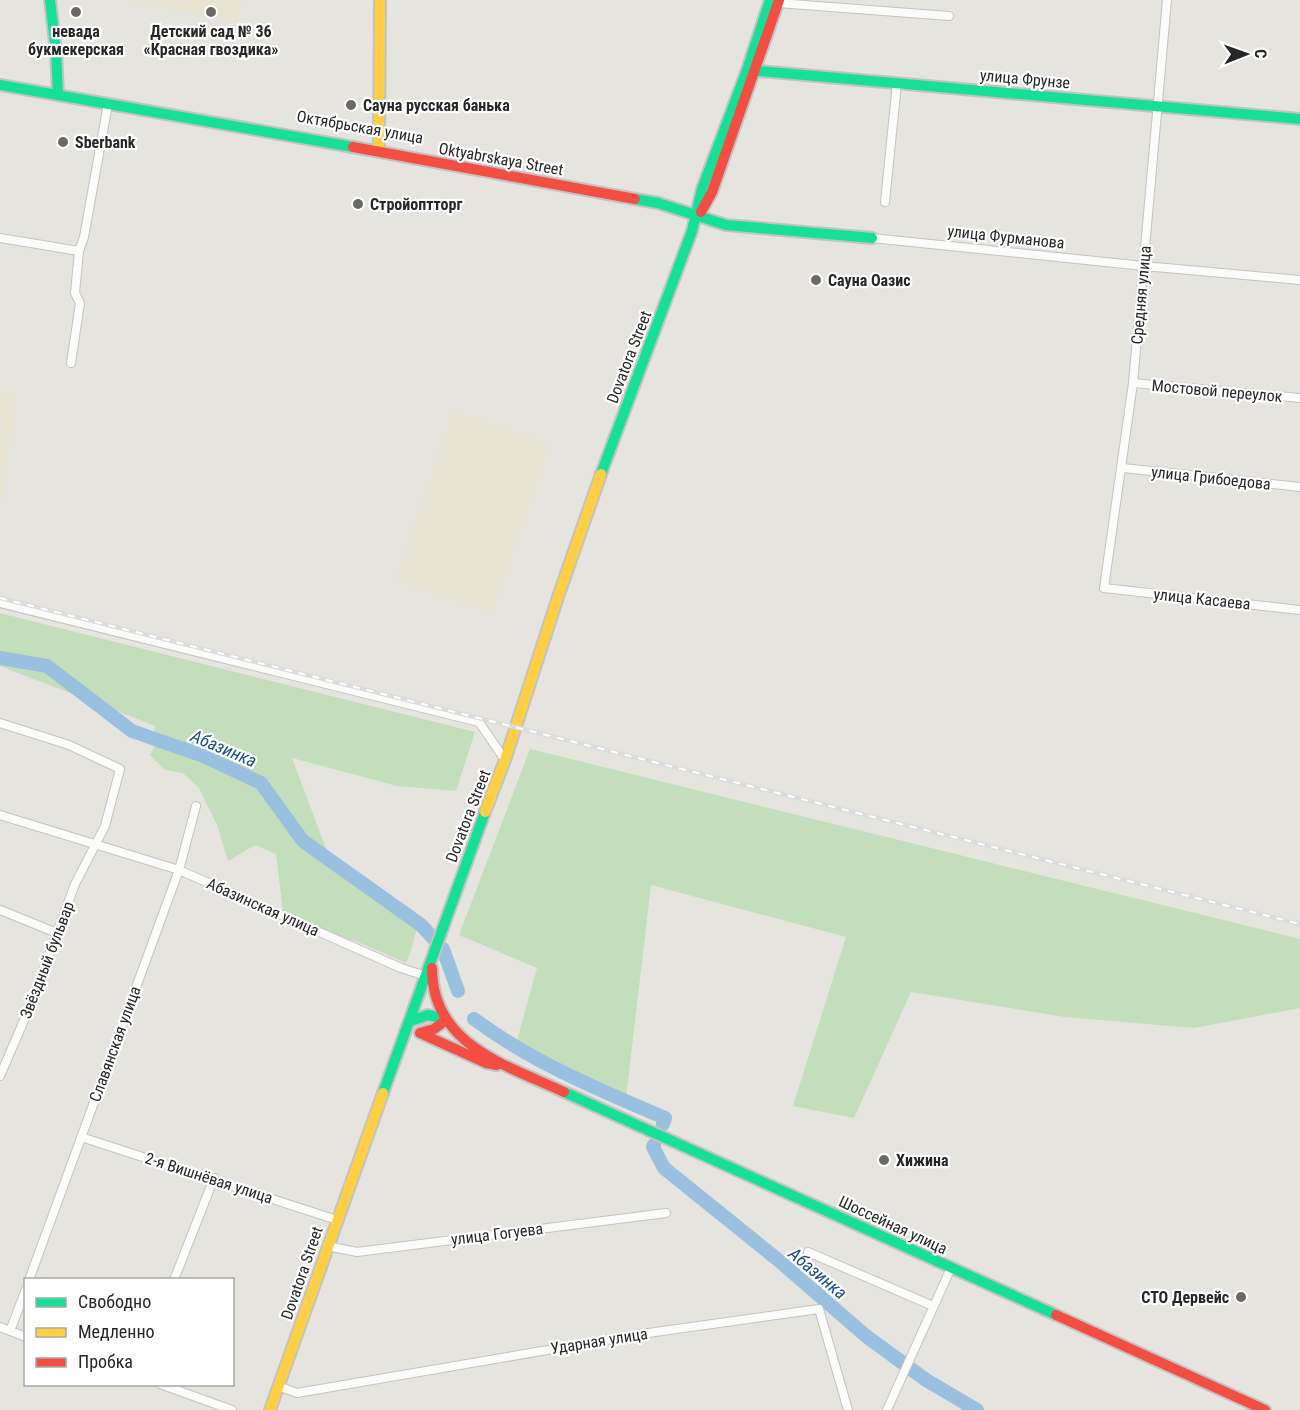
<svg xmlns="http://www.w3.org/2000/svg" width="1300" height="1410" font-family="'Roboto Condensed',sans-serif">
  <rect width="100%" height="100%" fill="#e5e4de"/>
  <path fill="#e7e4d4" d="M124 0H243L237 23Z
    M0 391 16 392 0 511Z
    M453 411 550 444 493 613 396 580Z"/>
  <path fill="#c3deba" d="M0 613 475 732 456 791 397 786 292 758 327 851 381 894 420 916 412 947 406 963 358 942 316 931 283 912 276 854 255 845 228 861 217 825 199 788 183 773 165 770 150 755 154 748 155 726 0 666Z
    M530 749 1300 939V1008L1194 1028 1065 1017 911 992 854 1118 793 1106 846 937 651 885 626 1098 516 1044 537 968 459 935Z"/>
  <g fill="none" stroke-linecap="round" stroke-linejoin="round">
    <path stroke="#99c0de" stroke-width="14" d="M0 658 47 666 132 731 206 757 261 783 303 841 421 925 433 938
      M443 949 458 991
      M474 1019C532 1062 599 1090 665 1118L663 1124
      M654 1145 653 1147 664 1168 777 1259 866 1336 926 1380 977 1410"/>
    <defs>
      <path id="street" d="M1167 0 1133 383 1104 588 1300 610
        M778 3 949 16
        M885 202 897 83
        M0 238 79 251
        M872 238 1144 266 1300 280
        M71 363 80 303 75 293 79 251 84 237 108 104
        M1133 383 1300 398
        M1123 468 1300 487
        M0 603 479 722 505 760
        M0 723 69 745 120 769 105 826 75 884 31 1004 0 1076
        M0 815 179 870 401 968 426 976
        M0 910 57 933
        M81 1137 337 1220
        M327 1246 357 1252 666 1213
        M808 1252 933 1306
        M29 1280 179 870 196 806
        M174 1280 214 1178
        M0 1327 26 1337
        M10 1331 26 1289
        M160 1384 232 1410
        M278 1386 297 1393 641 1334 819 1309 848 1410
        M887 1410 951 1268"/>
      <path id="fast" d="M50 0 56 51 58 95
        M747 70 1300 119
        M0 85 353 147
        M635 199 658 203 726 225 872 238
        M601 474 692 231 702 189 747 70 770 0
        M410 1021 428 1015 446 1019
        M564 1092 1056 1315
        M383 1093 485 812"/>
      <path id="slow" d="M379 152 380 0
        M485 812 505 760 558 597 601 474
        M270 1410 383 1093"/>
      <path id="jam" d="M353 147 635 199
        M701 212 712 192 779 0
        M432 968C432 1045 506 1065 564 1092
        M420 1033 486 1063 497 1065
        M420 1033 434 1029 446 1020
        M1056 1315 1265 1410"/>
    </defs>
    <use href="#street" stroke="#c3c3c3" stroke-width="10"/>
    <use href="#fast" stroke="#c3c3c3" stroke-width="14"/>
    <use href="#slow" stroke="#c3c3c3" stroke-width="14"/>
    <use href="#jam" stroke="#c3c3c3" stroke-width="14"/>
    <use href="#street" stroke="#fbfbfa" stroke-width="8"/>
    <use href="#fast" stroke="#16e098" stroke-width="10"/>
    <use href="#slow" stroke="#ffcf43" stroke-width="10"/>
    <use href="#jam" stroke="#f24e42" stroke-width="10"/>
    <defs>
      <path id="rail" d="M0 598 1300 924"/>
    </defs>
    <use href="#rail" stroke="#dcdcdd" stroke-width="4.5"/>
    <use href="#rail" stroke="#fff" stroke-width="2" stroke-dasharray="7" stroke-linecap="butt"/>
  </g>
  <g fill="#6a6967" stroke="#fff" stroke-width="2">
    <circle cx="76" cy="12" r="6"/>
    <circle cx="211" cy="12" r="6"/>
    <circle cx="351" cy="105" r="6"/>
    <circle cx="63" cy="142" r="6"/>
    <circle cx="358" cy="204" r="6"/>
    <circle cx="816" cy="280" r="6"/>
    <circle cx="884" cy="1160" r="6"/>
    <circle cx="1241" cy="1297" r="6"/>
  </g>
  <g text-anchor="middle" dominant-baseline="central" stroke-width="4.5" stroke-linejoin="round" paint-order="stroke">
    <g font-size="16" font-weight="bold" fill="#272727" stroke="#fff" text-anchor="start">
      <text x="76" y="31" text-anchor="middle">невада<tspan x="76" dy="18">букмекерская</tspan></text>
      <text x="211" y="31" text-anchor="middle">Детский сад № 36<tspan x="211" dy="18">«Красная гвоздика»</tspan></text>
      <text x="363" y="105">Сауна русская банька</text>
      <text x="75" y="142">Sberbank</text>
      <text x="370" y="204">Стройоптторг</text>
      <text x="828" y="280">Сауна Оазис</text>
      <text x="896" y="1160">Хижина</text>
      <text x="1229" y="1297" text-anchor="end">СТО Дервейс</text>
    </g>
    <g font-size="16" fill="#272727" stroke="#fff">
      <text transform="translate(1025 79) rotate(5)">улица Фрунзе</text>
      <text transform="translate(360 127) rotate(10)">Октябрьская улица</text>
      <text transform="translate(501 159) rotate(10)">Oktyabrskaya Street</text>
      <text transform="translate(1006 237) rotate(6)">улица Фурманова</text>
      <text transform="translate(1141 295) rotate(-85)">Средняя улица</text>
      <text transform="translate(629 357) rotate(-69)">Dovatora Street</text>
      <text transform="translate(1217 391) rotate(5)">Мостовой переулок</text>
      <text transform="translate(1211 478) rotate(6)">улица Грибоедова</text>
      <text transform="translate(1202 599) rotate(6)">улица Касаева</text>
      <text transform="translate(468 816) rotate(-69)">Dovatora Street</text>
      <text transform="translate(263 907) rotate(24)">Абазинская улица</text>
      <text transform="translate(47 960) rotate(-69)">Звёздный бульвар</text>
      <text transform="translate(115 1044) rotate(-70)">Славянская улица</text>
      <text transform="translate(209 1178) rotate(18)">2-я Вишнёвая улица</text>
      <text transform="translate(893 1225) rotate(25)">Шоссейная улица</text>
      <text transform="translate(497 1234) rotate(-7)">улица Гогуева</text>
      <text transform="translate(302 1273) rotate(-71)">Dovatora Street</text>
      <text transform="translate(599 1341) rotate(-9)">Ударная улица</text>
    </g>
    <g font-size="18" font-style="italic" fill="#1d4f86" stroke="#fff">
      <text transform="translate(224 748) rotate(23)">Абазинка</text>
      <text transform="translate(818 1273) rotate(40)">Абазинка</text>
    </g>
  </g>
  <rect x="24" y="1278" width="210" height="108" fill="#ffffff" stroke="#a9a9a9" stroke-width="1.5"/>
  <rect x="36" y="1298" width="30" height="9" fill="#16e098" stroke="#a9a9a9" stroke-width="1.5"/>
  <text x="78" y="1308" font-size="18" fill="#272727">Свободно</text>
  <rect x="36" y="1328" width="30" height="9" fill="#ffcf43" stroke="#a9a9a9" stroke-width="1.5"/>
  <text x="78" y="1338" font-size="18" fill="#272727">Медленно</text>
  <rect x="36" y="1358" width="30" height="9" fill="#f24e42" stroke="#a9a9a9" stroke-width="1.5"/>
  <text x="78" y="1368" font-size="18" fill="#272727">Пробка</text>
  <g transform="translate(1246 54) rotate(89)" stroke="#ffffff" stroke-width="4.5" paint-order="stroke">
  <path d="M0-4.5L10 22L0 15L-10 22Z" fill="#272727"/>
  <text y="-9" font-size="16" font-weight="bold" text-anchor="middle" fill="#272727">С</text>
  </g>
</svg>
